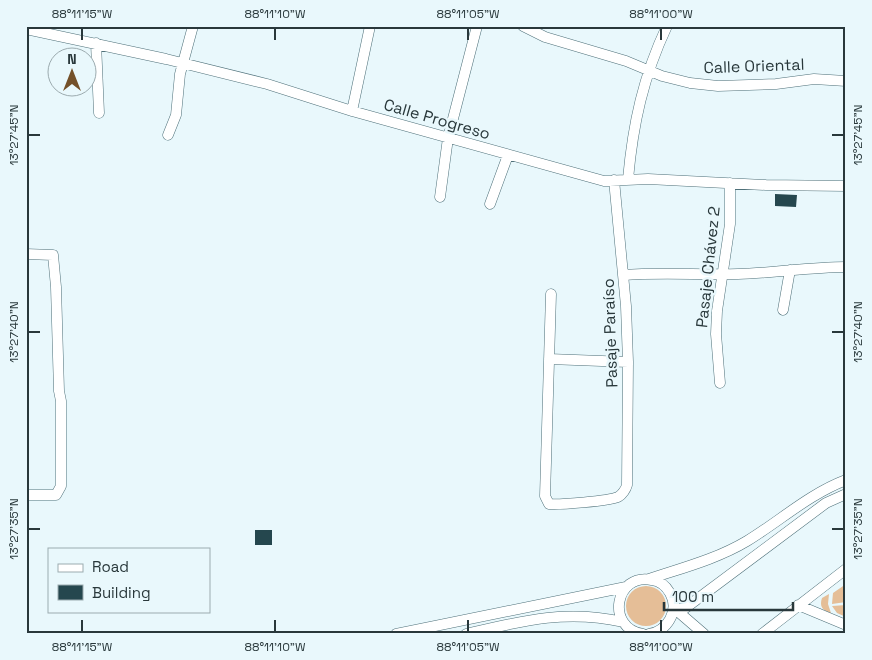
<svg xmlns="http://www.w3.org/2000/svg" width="872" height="660" font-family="'Space Grotesk',sans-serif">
  <rect width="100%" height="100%" fill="#e9f8fc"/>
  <path fill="#e5be97" d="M846 584V602L832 604 833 593Z
    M626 606a20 20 0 1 1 40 0a20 20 0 1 1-40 0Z
    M829 594 828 604 831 613C823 611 819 607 822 598Z
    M846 605V617L837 613 832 606Z"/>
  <path fill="#25474e" d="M775 194 797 195 796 207 775 206Z
    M255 530H272V545H255Z"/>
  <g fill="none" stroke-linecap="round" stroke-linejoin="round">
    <defs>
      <path id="minor" d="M523 26 545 37 626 61 662 76 690 83 718 86 776 84 814 79 846 81
        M26 29 166 59 267 84 352 111 604 181 648 179 766 185 846 186
        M96 43 99 113
        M352 111 370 26
        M168 135 176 115 180 74 193 26
        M628 179C633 124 643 77 667 26
        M440 197 448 138 477 26
        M490 204 508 155
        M26 254 53 255 56 287 59 391 61 401V486L56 495H26
        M623 275C661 272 700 275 738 274 774 273 810 267 846 267
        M551 294 545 496 549 504C559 505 609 501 618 497 622 495 626 489 627 485L628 362 626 306 614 180
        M783 310 790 270
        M549 359 628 362
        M720 383 716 334 717 311 730 224V183
        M649 579C682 568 717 559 747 541 780 521 809 494 846 480
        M798 605 846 625
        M674 609H684L826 503 846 494
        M675 609 704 634
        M396 634 626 587
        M466 634C521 621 566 609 623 622
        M643 634C605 628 615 572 652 580 660 581 666 586 670 593 680 611 667 631 649 634
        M762 634 846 569"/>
    </defs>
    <use href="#minor" stroke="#4e7079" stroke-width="11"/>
    <use href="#minor" stroke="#fff" stroke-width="10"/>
  </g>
  <path fill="none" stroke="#29383b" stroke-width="2" d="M82 28V40M275 28V40M468 28V40M661 28V40M28 135H40M832 135H844M28 332H40M832 332H844M28 529H40M832 529H844M82 620V632M275 620V632M468 620V632M661 620V632"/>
  <g text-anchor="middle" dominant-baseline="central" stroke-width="5" stroke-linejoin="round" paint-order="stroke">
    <g font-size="16" fill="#29383b" stroke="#e9f8fc">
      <text transform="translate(754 66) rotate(-2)">Calle Oriental</text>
      <text transform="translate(437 119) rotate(16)">Calle Progreso</text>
      <text transform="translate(708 267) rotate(-84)">Pasaje Chávez 2</text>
      <text transform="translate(610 333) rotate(-92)">Pasaje Paraíso</text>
    </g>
  </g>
  <rect width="872" height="660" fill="none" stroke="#e9f8fc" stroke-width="55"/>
  <rect x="48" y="548" width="162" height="65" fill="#e9f8fc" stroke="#9cabaf"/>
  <rect x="58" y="564" width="25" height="8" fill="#ffffff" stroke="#9cabaf"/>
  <text x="92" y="572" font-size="15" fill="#29383b">Road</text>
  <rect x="58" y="585" width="25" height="15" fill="#25474e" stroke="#9cabaf"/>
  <text x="92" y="598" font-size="15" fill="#29383b">Building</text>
  <g transform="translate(72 72)"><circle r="24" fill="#e9f8fc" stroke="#9cabaf"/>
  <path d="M0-4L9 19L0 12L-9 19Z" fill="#74512a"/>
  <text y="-8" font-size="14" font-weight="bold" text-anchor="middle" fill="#29383b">N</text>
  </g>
  <path d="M664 602v8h129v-8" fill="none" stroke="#29383b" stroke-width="2.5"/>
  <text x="672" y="602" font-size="15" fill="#29383b" stroke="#e9f8fc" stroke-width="4" paint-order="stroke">100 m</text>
  <rect x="28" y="28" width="816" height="604" fill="none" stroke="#29383b" stroke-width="2"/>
  <g font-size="12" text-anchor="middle" fill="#29383b">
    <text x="82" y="18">88°11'15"W</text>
    <text x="275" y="18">88°11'10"W</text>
    <text x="468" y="18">88°11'05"W</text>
    <text x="661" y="18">88°11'00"W</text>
    <text transform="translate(14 135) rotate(-90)" y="4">13°27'45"N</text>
    <text transform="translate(858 135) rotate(-90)" y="4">13°27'45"N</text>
    <text transform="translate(14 332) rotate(-90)" y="4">13°27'40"N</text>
    <text transform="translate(858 332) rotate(-90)" y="4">13°27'40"N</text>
    <text transform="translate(14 529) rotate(-90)" y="4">13°27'35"N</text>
    <text transform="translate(858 529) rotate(-90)" y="4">13°27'35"N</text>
    <text x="82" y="651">88°11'15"W</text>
    <text x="275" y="651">88°11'10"W</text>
    <text x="468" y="651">88°11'05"W</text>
    <text x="661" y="651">88°11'00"W</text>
  </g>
</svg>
